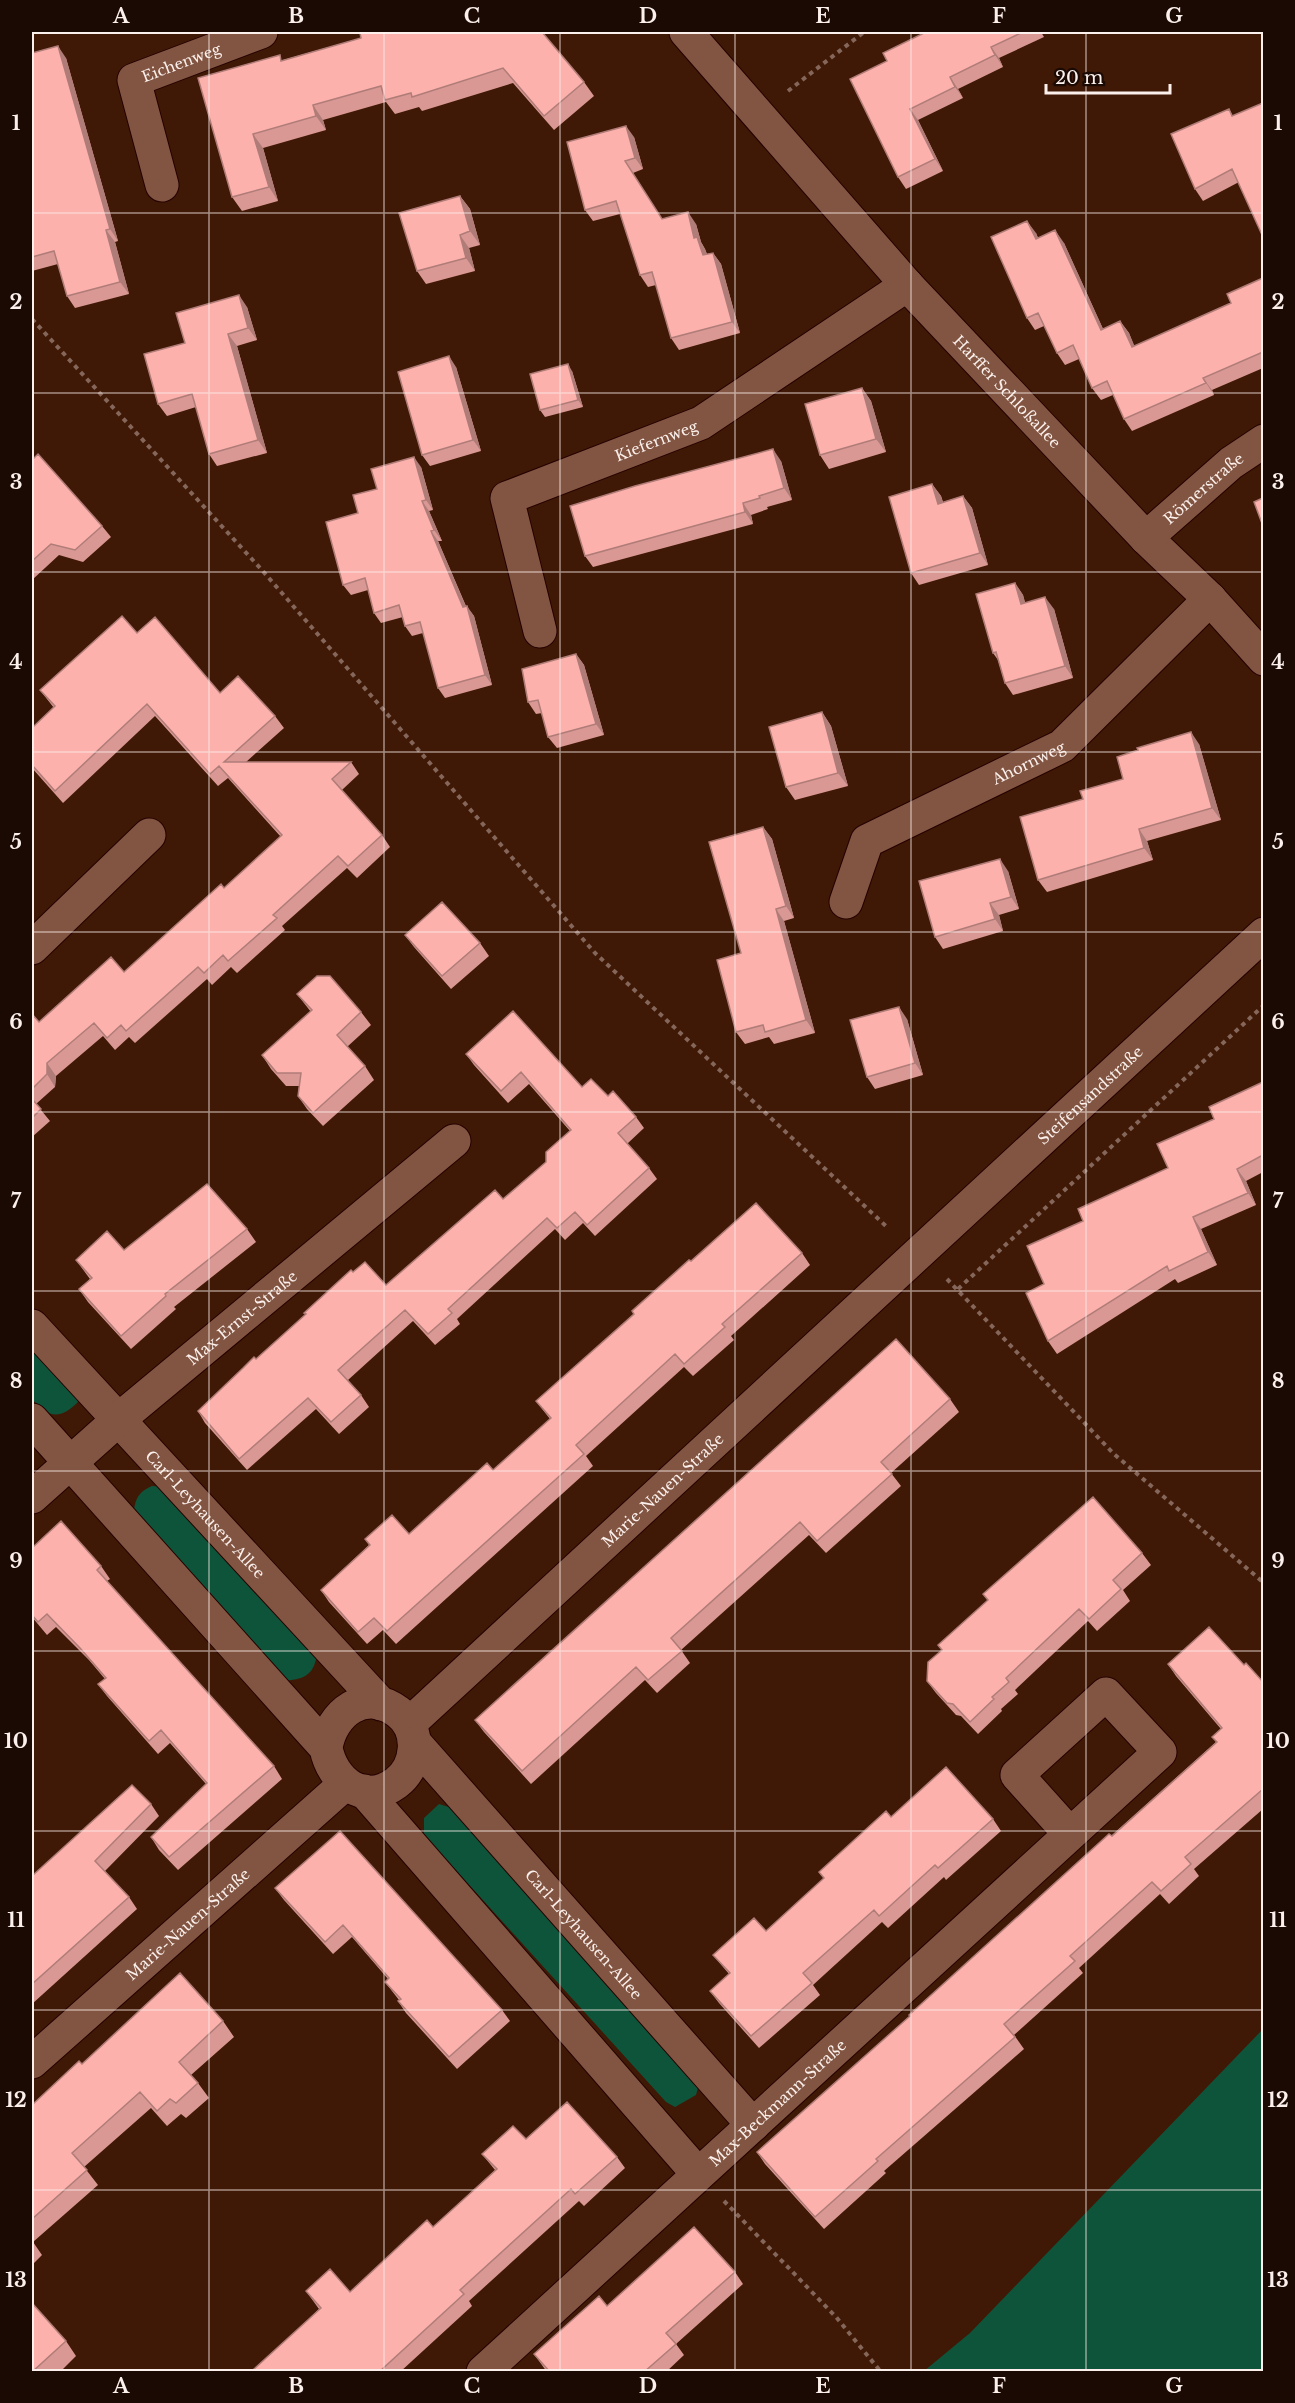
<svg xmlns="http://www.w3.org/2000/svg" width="1295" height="2403" font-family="'Libre Baskerville',serif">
  <rect width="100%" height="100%" fill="#401806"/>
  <path fill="#0e543a" d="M32 1338 76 1387 78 1402C59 1421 48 1417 32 1399Z
    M152 1486 166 1487 317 1655C313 1677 303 1679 283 1681L133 1517C135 1501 136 1493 152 1486Z
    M439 1804 455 1809 700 2080 696 2095 675 2107 666 2102 424 1835V1818Z
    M1263 2029V2371H924L970 2333Z"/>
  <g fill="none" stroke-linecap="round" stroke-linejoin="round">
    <defs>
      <g id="minor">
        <path id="s1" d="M686 32 907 285 1146 538 1210 599 1264 659"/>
        <path id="s2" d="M162 185 134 80 261 32"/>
        <path id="s3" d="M1146 538 1231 463 1264 441"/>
        <path id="s4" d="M540 631 507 498 701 423 907 285"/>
        <path id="s5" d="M846 902 867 841 1062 746 1210 599"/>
        <path d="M32 948 149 835"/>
        <path id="s6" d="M32 1326 381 1704"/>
        <path d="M32 1420 326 1748C332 1781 364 1807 396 1783 418 1767 422 1730 398 1712 365 1687 331 1713 326 1748"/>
        <path id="s7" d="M32 1497 118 1420 454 1141"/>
        <path id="s8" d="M409 1724 1264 934"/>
        <path id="s9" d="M415 1743 753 2125"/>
        <path d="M364 1791 698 2174"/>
        <path id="s10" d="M32 2062 345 1784"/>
        <path id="s11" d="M483 2372 1160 1752 1106 1694 1017 1775 1070 1834"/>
      </g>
    </defs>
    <use href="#minor" stroke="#240200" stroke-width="35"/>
    <path stroke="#84675a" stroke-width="4" stroke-dasharray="4.5 4.5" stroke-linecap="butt" d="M788 91 864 32
      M32 319 261 569 595 953 888 1228
      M947 1279 1114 1454 1264 1583
      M958 1289 1264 1005
      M724 2201 836 2317 881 2372"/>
    <use href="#minor" stroke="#825542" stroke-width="33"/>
  </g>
  <path fill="#d99894" d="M926 32H1041L1044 37 999 58 1003 67 958 89 963 98 918 120 943 171 906 189 898 177 887 61Z
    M361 38 584 82 594 96 554 130 513 83 422 111 419 107 395 114 386 102 323 120 326 130 263 148 278 201 242 211 232 197 198 78 283 60Z
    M32 53 66 58 118 241 115 242 129 294 75 308 67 296 58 264 32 271Z
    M1229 109 1233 116 1239 182 1203 201 1195 189Z
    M634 137 643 169 633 173 662 219 696 224 701 242 705 249 707 254 713 253 721 264 740 333 679 350 671 338 656 285 648 287 640 275 620 214 593 221 585 210Z
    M460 196 470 209 480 245 469 248 475 271 426 284 417 271Z
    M1036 233 1038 238 1064 243 1103 329 1120 321 1129 333 1134 346 1231 303 1263 278V368L1212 390 1214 395 1132 431 1124 419 1113 395 1101 400 1092 388 1079 359 1065 365 1057 353 1044 326 1035 330 1027 318Z
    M247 307 257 340 237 346 267 453 217 466 209 454 196 407 167 416 158 404 185 343Z
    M456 367 481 451 430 466 422 455Z
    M572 371 583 407 545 417 540 410Z
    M862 388 871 401 886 452 829 469 820 455Z
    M32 460 102 526 111 537 83 562 59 555 32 580Z
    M781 461 792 500 767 507 768 509 751 515 753 524 593 567 585 556Z
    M421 467 433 510 429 511 442 541H438L466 606 474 616 492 685 445 698 438 688 423 633 412 636 405 626 403 617 381 623 374 613 368 590 351 595 343 585 358 513 377 489Z
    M932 484 941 496 943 502 963 496 972 508 988 565 919 585 911 573Z
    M1015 583 1023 595 1025 603 1054 609 1073 678 1013 695 1005 683 998 660 993 653Z
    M137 633 220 693 275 716 284 728 246 762H351L359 774 342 790 382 835 390 847 357 878 347 868 282 926 285 930 237 973 231 967 212 985 207 979 135 1043 129 1037 115 1050 103 1036 56 1076 55 1087 36 1104 50 1121 32 1137V1014L39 1022 124 972 224 888 281 837 228 778 218 786 155 716 63 803 32 768V728L54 708 40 690Z
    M576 654 584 665 604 735 557 748 548 737 542 713 536 714 528 702Z
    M822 712 831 726 848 786 795 800 786 787Z
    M1199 744 1221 820 1147 841 1153 860 1047 892 1038 880 1123 779Z
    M763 827 772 839 794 918 784 921 815 1033 774 1044 769 1037 745 1044 736 1032 741 953Z
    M1008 871 1019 909 999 915 1003 931 943 949 935 937Z
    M405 935 480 943 489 956 451 989 414 947Z
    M297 994 361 1012 371 1025 347 1047 365 1066 374 1080 323 1126 307 1109 298 1096 299 1086H286L271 1069 262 1055 311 1012Z
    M907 1019 923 1075 875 1089 867 1077Z
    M466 1054 582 1087 608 1096 636 1117 644 1128 627 1144 649 1168 657 1179 595 1236 583 1223 565 1240 555 1229 457 1319 460 1324 435 1345 413 1321 348 1380 361 1395 369 1407 339 1434 316 1409 247 1470 205 1423 198 1411 306 1315 304 1313 353 1272 386 1285 503 1199 546 1162 570 1131 529 1084 508 1103 474 1065Z
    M1263 1082V1172L1246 1181 1256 1205 1201 1229 1217 1265 1178 1283 1175 1279 1057 1354 1048 1341 1044 1284 1083 1221 1168 1168 1214 1119Z
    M247 1229 256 1242 174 1307 176 1309 131 1349 88 1302 79 1289 90 1279 76 1260 124 1250Z
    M802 1253 810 1265 731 1336 734 1340 693 1376 684 1367 586 1456 593 1466 396 1644 383 1630 367 1644 329 1602 321 1590 369 1545 365 1539 409 1534 493 1470 550 1419 536 1401 634 1314 691 1261Z
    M950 1399 959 1412 891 1473 901 1486 826 1553 809 1535 681 1650 690 1663 657 1693 645 1680 531 1784 484 1732 475 1720Z
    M32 1548 101 1566 110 1579 107 1581 274 1766 282 1779 178 1870 159 1850 151 1837 206 1784 170 1743 158 1754 107 1696 98 1684 105 1679 89 1660 56 1627 47 1635 32 1617Z
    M1142 1553 1151 1565 1123 1590 1130 1601 1097 1631 1088 1621 1015 1690 1018 1694 1001 1709 1002 1711 978 1734 961 1716 956 1715 936 1693 927 1681 942 1650 938 1645 988 1601 983 1594Z
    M1168 1664 1244 1665 1263 1682V1809L1194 1869 1199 1876 1169 1904 1160 1894 1079 1968 1083 1973 1014 2035 1024 2049 884 2171 886 2173 824 2229 765 2164 757 2152 910 2016 1216 1742 1212 1737 1221 1729 1176 1676Z
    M151 1804 159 1816 105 1871 129 1897 137 1909 32 2004V1876Z
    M891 1817 993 1819 1001 1831 946 1880 944 1877 888 1928 882 1922 813 1985 820 1995 759 2048 719 2003 710 1991 729 1974 713 1955 766 1931 824 1879 819 1872Z
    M275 1888 502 2010 510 2021 457 2069 406 2013 398 2001 399 2000 385 1982 388 1979 352 1937 333 1954 284 1900Z
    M223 2021 234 2037 191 2075 198 2083 209 2098 186 2118 181 2114 167 2126 151 2108 84 2167 98 2185 33 2242 42 2255 32 2265V2105L82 2064Z
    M526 2139 617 2157 625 2168 584 2206 579 2201 469 2301 472 2306 400 2372H254L319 2309 306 2291 350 2292 433 2227 495 2170 482 2154Z
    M735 2272 743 2284 676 2344 684 2355 666 2372H547L534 2354 607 2306Z
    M66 2341 76 2356 60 2372H32Z"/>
  <path fill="#b07c78" d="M58 46 66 58 118 241 110 229Z
    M991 47 999 58 1003 67 995 55Z
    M950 77 958 89 963 98 955 87Z
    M313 105 323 120 326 130 316 116Z
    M910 109 918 120 943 171 935 159Z
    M626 126 634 137 643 169 635 158Z
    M253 134 263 148 278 201 269 187Z
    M460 196 470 209 480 245 470 231Z
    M688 212 696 224 701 242 705 249 711 267 703 255 694 238Z
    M1027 221 1036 233 1044 252 1036 239Z
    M106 230 115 242 129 294 120 282Z
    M1055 230 1064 243 1109 342 1101 330Z
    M460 235 469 248 475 271 466 258Z
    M713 253 721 264 740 333 732 322Z
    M239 295 247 307 257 340 248 328Z
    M1120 321 1129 333 1140 359 1132 347Z
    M228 334 237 346 267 453 258 440Z
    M449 356 456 367 481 451 473 440Z
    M568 364 572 371 583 407 578 400Z
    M1203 378 1212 390 1214 395 1206 383Z
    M862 388 871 401 886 452 876 439Z
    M773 449 781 461 792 500 784 488Z
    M414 457 421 467 433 510 426 500Z
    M932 484 941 496 947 516 938 504Z
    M963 496 972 508 988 565 980 553Z
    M422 501 429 511 442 541 434 530Z
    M743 503 751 515 753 524 745 512Z
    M431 531 438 541 469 614 467 606 474 616 492 685 485 675 463 607Z
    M1015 583 1023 595 1029 616 1021 604Z
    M1045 597 1054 609 1073 678 1065 666Z
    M576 654 584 665 604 735 596 724Z
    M822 712 831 726 848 786 838 773Z
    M1191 732 1199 744 1221 820 1212 808Z
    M763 827 772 839 794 918 786 906Z
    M1139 829 1147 841 1153 860 1144 848Z
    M1000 859 1008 871 1019 909 1011 897Z
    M990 903 999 915 1003 931 995 919Z
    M776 909 784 921 815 1033 806 1020Z
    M899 1007 907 1019 923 1075 915 1063Z
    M47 1063 56 1076 55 1087 47 1074Z
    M1237 1169 1246 1181 1256 1205 1248 1193Z
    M1193 1217 1201 1229 1217 1265 1208 1252Z"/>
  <path fill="#fcb1ac" stroke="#b07c78" stroke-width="1.5" d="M365 32H542L584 82 544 116 503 68 412 97 411 93 385 100 381 86 313 105 316 116 253 134 269 187 232 197 198 78 280 55 281 61 361 38 360 33Z
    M926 32H1023L991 47 995 55 950 77 955 87 910 109 935 159 898 177 850 79 887 61 883 53Z
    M58 46 110 229 106 230 120 282 67 296 54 251 32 257V53Z
    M1263 103V237L1232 169 1195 189 1171 134 1229 109 1232 116Z
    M626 126 635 158 625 161 662 219 688 212 694 238 697 237 703 255 713 253 732 322 671 338 652 272 640 275 616 201 585 210 567 142Z
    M460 196 470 231 460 235 466 258 417 271 399 213Z
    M1027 221 1036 239 1055 230 1101 330 1120 321 1132 347 1231 303 1227 294 1263 278V352L1203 378 1206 383 1124 419 1107 381 1092 388 1073 345 1057 353 1038 313 1027 318 991 237Z
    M239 295 248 328 228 334 258 440 209 454 192 394 158 404 144 354 185 343 176 313Z
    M449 356 473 440 422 455 398 372Z
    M568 364 578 400 540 410 530 374Z
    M862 388 876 439 820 455 805 404Z
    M773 449 784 488 759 496 760 498 743 503 745 512 585 556 570 506 635 486Z
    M38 454 102 526 75 550 51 544 32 561V460Z
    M414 457 426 500 422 501 434 530 431 531 463 607 467 606 485 675 438 688 420 622 405 626 399 605 374 613 365 578 343 585 326 522 358 513 353 495 377 489 371 469Z
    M932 484 938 504 963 496 980 553 911 573 889 497Z
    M1263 498V526L1254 502Z
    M1015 583 1021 604 1045 597 1065 666 1005 683 996 652 993 653 976 594Z
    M122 616 137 633 155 617 220 693 238 676 275 716 224 762H351L332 779 382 835 348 866 338 856 273 915 277 918 228 961 223 955 204 973 198 967 126 1031 121 1025 107 1038 94 1023 47 1063V1074L32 1089V1014L39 1022 111 957 124 972 221 884 224 888 282 835 219 766 210 774 147 704 55 791 32 765V728L55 706 40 690Z
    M576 654 596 724 548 737 538 700 528 702 522 669Z
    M822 712 838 773 786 787 769 727Z
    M1191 732 1212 808 1139 829 1144 848 1038 880 1020 817 1083 799 1080 791 1123 779 1117 757 1138 750 1137 748Z
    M763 827 786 906 776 909 806 1020 765 1032 763 1025 736 1032 717 960 741 953 709 842Z
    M1000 859 1011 897 990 903 995 919 935 937 919 881Z
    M442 902 480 943 442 976 405 935Z
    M317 976H330L361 1012 337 1035 365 1066 313 1113 298 1096 301 1073H277L262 1055 312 1010 297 994Z
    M899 1007 915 1063 867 1077 850 1020Z
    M513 1011 582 1087 591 1079 608 1096 613 1091 636 1117 618 1133 649 1168 587 1225 575 1212 557 1228 547 1218 448 1309 452 1313 428 1334 405 1310 338 1370 361 1395 331 1422 308 1398 239 1459 198 1411 243 1368 254 1357 256 1359 306 1314 304 1313 351 1270 353 1272 365 1262 386 1285 495 1190 503 1199 546 1162V1152L571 1130 521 1072 501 1091 466 1054Z
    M1263 1082V1155L1237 1169 1248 1193 1193 1217 1208 1252 1169 1271 1167 1266 1048 1341 1026 1293 1044 1284 1027 1246 1083 1221 1078 1209 1168 1168 1157 1144 1214 1119 1209 1107Z
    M32 1099 41 1109 32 1118Z
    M207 1184 247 1229 165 1294 166 1296 121 1336 79 1289 92 1278 76 1260 107 1231 124 1250Z
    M756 1203 802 1253 722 1324 725 1327 684 1364 675 1354 576 1445 584 1454 387 1631 374 1618 358 1632 321 1590 370 1545 365 1539 392 1515 409 1534 487 1463 493 1470 551 1418 536 1401 634 1314 632 1311 689 1260 691 1261Z
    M896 1339 950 1399 881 1462 892 1474 817 1541 800 1522 671 1638 682 1651 648 1680 636 1667 522 1771 475 1720Z
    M1093 1497 1142 1553 1113 1580 1121 1589 1089 1619 1079 1609 1006 1678 1009 1682 992 1697 994 1699 970 1722 953 1704 947 1703 927 1681 928 1662 942 1650 938 1645 988 1600 983 1594Z
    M61 1521 101 1566 97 1570 274 1766 169 1857 151 1837 207 1783 161 1730 149 1741 98 1684 106 1678 80 1648 47 1614 38 1622 32 1615V1548Z
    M1209 1627 1244 1665 1246 1663 1263 1682V1789L1185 1857 1191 1864 1161 1891 1152 1882 1070 1956 1075 1961 1004 2024 1015 2037 876 2159 878 2161 815 2217 757 2152 910 2016 909 2015 1109 1834 1112 1836 1217 1742 1212 1737 1222 1728 1168 1664Z
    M946 1767 993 1819 938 1868 935 1865 879 1916 874 1910 803 1973 812 1983 751 2036 710 1991 730 1973 713 1955 754 1918 766 1931 824 1878 819 1872 886 1811 891 1817Z
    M132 1785 151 1804 95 1861 129 1897 32 1984V1876Z
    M340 1831 502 2010 449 2057 398 2001 401 1999 385 1982 389 1978 343 1925 325 1942 275 1888Z
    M180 1973 223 2021 179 2062 198 2083 176 2103 170 2099 157 2111 140 2092 72 2153 87 2170 32 2219V2105L79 2061 82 2064Z
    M567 2102 617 2157 575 2194 571 2189 460 2290 464 2294 379 2372H254L253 2370 321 2308 306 2291 330 2269 350 2292 427 2220 433 2227 497 2169 482 2154 513 2126 526 2139Z
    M694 2227 735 2272 666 2333 676 2344 644 2372H550L534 2354 599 2296 607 2306Z
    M32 2303 66 2341 32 2372Z"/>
  <path fill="none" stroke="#fbf0ec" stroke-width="1.5" stroke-opacity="0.55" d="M209 32V2372M384 32V2372M560 32V2372M735 32V2372M911 32V2372M1086 32V2372M32 213H1264M32 393H1264M32 572H1264M32 752H1264M32 932H1264M32 1112H1264M32 1291H1264M32 1471H1264M32 1651H1264M32 1831H1264M32 2010H1264M32 2190H1264"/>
  <g text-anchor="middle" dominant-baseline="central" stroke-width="6" stroke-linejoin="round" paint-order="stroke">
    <g font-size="15" fill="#fbf0ec" stroke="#1b0904">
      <text stroke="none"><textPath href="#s2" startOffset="159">Eichenweg</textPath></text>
      <text stroke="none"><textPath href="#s1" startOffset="482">Harffer Schloßallee</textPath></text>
      <text stroke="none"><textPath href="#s4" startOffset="297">Kiefernweg</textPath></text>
      <text stroke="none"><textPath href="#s3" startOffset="76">Römerstraße</textPath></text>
      <text stroke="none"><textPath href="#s5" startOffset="244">Ahornweg</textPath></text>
      <text stroke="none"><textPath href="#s8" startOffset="927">Steifensandstraße</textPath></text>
      <text stroke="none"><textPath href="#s7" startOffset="276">Max-Ernst-Straße</textPath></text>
      <text stroke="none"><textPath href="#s8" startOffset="345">Marie-Nauen-Straße</textPath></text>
      <text stroke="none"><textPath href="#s6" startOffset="256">Carl-Leyhausen-Allee</textPath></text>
      <text stroke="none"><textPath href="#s10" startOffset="208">Marie-Nauen-Straße</textPath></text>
      <text stroke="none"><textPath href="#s9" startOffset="255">Carl-Leyhausen-Allee</textPath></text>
      <text stroke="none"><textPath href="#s11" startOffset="399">Max-Beckmann-Straße</textPath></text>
    </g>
  </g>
  <rect width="1295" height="2403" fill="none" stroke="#1b0904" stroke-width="66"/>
  <path d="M1046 84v9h124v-9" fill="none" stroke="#fbf0ec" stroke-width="3"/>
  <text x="1055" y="84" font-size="18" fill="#fbf0ec" stroke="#1b0904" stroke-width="4.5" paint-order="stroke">20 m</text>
  <rect x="33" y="33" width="1229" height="2337" fill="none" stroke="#fbf0ec" stroke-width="2"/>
  <g font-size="20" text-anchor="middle" font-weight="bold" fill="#fbf0ec">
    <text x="121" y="23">A</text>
    <text x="296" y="23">B</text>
    <text x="472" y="23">C</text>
    <text x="648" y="23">D</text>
    <text x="823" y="23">E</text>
    <text x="999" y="23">F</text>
    <text x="1174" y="23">G</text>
    <text x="16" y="130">1</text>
    <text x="1278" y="130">1</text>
    <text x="16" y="309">2</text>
    <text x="1278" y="309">2</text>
    <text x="16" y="489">3</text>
    <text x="1278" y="489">3</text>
    <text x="16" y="669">4</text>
    <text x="1278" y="669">4</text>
    <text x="16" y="849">5</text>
    <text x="1278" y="849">5</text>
    <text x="16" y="1029">6</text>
    <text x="1278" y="1029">6</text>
    <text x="16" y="1208">7</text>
    <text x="1278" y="1208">7</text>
    <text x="16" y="1388">8</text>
    <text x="1278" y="1388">8</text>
    <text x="16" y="1568">9</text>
    <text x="1278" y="1568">9</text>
    <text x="16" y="1748">10</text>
    <text x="1278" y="1748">10</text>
    <text x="16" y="1927">11</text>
    <text x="1278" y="1927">11</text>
    <text x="16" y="2107">12</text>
    <text x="1278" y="2107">12</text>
    <text x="16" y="2287">13</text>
    <text x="1278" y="2287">13</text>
    <text x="121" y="2393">A</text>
    <text x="296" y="2393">B</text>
    <text x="472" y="2393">C</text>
    <text x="648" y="2393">D</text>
    <text x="823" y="2393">E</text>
    <text x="999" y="2393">F</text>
    <text x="1174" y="2393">G</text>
  </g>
</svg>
